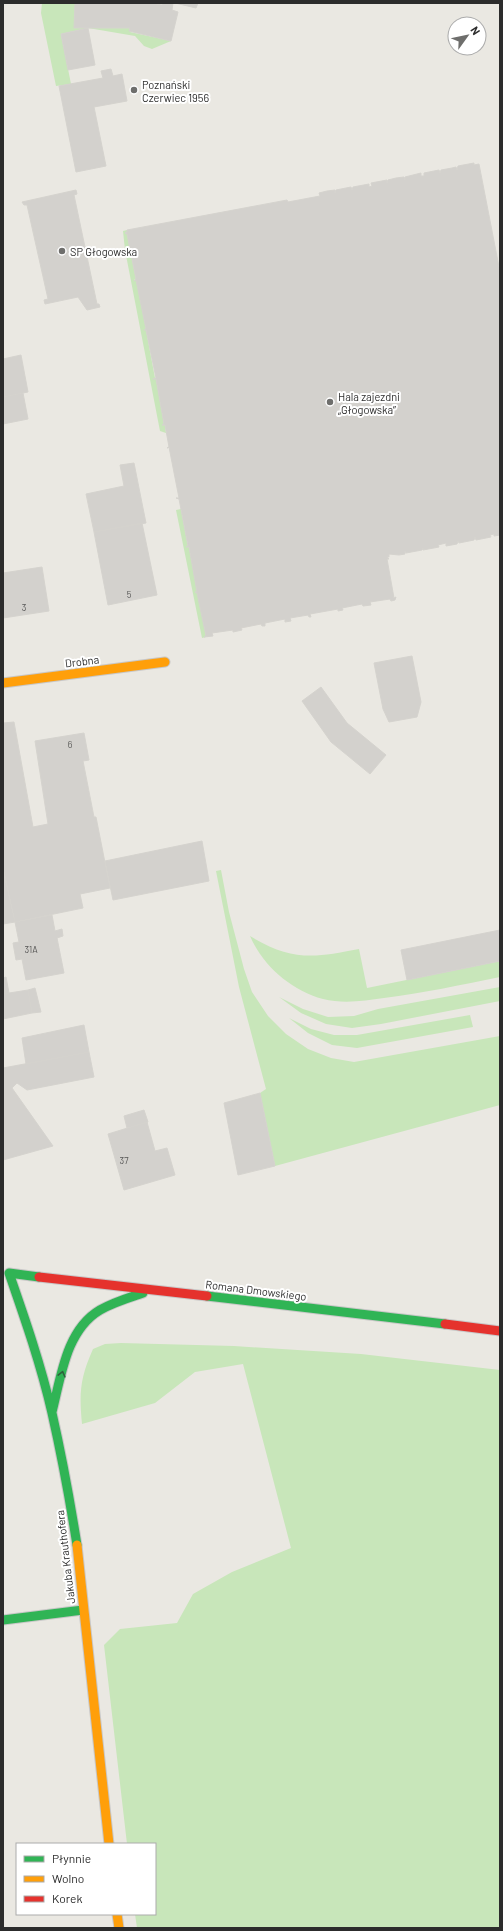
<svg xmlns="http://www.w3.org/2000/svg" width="503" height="1931" font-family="Barlow,sans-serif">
  <rect width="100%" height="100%" fill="#eae8e2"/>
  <path fill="#c8e6ba" d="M42 3H75V28H130V32L171 41 152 49 144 46 135 36 88 28 61 34 71 84 56 86 41 13Z
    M127 230V232L125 233 127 234 136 279 134 280H137L146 329 144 330H146L155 378 153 379H156L164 424 162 425H165L166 433 160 431 125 250 123 231Z
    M181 509 188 546 186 547H189L206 636H204L206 637 202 638 176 510Z
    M221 870 229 912 244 969 252 992 268 1016 286 1034 308 1049 331 1058 354 1062 500 1036V1105L275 1166 260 1093 266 1089 239 987 216 871Z
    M250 936C291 961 314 958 359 949L367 988 500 961V977C461 985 423 993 384 998 364 1001 343 1004 323 999 291 990 263 966 250 936Z
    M500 987V1001L381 1024 352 1028 326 1024 301 1013 279 997 303 1009 328 1017 354 1016 378 1009Z
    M470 1015 473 1027 357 1048 332 1045 308 1033 289 1018 311 1029 334 1035H357Z
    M121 1343 234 1346 361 1354 500 1370V1928H137L135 1914H155V1844H127L104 1645 120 1629 177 1623 193 1594 232 1572 291 1548 243 1364 195 1372 155 1403 82 1424C79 1393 80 1378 93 1349L105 1344Z"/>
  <path fill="#d3d1cd" stroke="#d5d3ce" d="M75 3H151L162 5 163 3H173L172 10 178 12 171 41 129 31 130 28H74Z
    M175 3H198L196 8Z
    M88 28 95 65 68 70 61 34Z
    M111 69 113 76 122 74 127 101 94 107 106 166 76 172 59 86 103 78 101 71Z
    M474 163V165L479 164 500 272V535L494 536V534L490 535 491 537 476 540 475 537 474 540 459 543 458 541 457 544 446 546V543L438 545 439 547 423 550V548L422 550 406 553 405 551V554L399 555 389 554V557H387L389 559H387L394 598 396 597 395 600 391 601 390 599 370 602 371 605 363 606 362 604 342 608 343 610 338 611V609L310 614 311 617H309L308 615 290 618 291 621 285 622V619L265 623V626H262L261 624 241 628 242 630 233 632V630L212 633 213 636 204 637 206 636 197 593 195 592H197L189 547H186L188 546 179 499 176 498H179L169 447 167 448 169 447 165 425H162L164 424 156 379H153L156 378 146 330H144L146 329 136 280 134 281 136 279 127 234 125 233 127 232V230L287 200 288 202 320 196 319 193 327 191 335 190V193L336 190 351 187 352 190 353 187 369 184V187L372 186 371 183 387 180V183L388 180 396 178 404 177 405 180V177L421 173V176H424V173L439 170 440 173 441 170 452 168 456 167 457 170 458 166Z
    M76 190 77 194 74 195 97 304H99L100 307 87 310 78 297 45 304 44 300 48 299 27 205H24L22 202Z
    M21 355 28 392 3 397V359Z
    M23 393 28 419 3 424V397Z
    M134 463 146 523 94 532 86 494 124 486 120 465Z
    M142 523 157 595 108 605 94 532Z
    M42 567 49 611 3 618V573Z
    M412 656 421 702 417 717 389 722 383 709 374 663Z
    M321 687 347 723 386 755 370 774 331 742 302 701Z
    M14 722 33 827 48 824 35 741 84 733 89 760 83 761 94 817H96L110 888 80 894 83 908 15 922 3 867V723Z
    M202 841 209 881 113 900 105 861Z
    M3 870 15 922 3 924Z
    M52 915 55 931 62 929 63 936 57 938 64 973 26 980 22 959 16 960 13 943 19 942 15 922Z
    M500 930V961L407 980 401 950Z
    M6 977 9 993 3 994V978Z
    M35 988 41 1012 32 1013 28 990Z
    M28 990 32 1013 3 1019V994Z
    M84 1025 89 1052 26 1064 22 1038Z
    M89 1052 94 1077 27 1090 17 1083 12 1088 53 1146 3 1160V1068Z
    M260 1093 275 1166 238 1175 224 1103Z
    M144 1110 148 1122 127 1128 124 1116Z
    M147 1122 155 1151 167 1148 175 1175 124 1190 108 1134Z"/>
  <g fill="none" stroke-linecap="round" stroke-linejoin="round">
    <defs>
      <path id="fast" d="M39 1277 9 1273C25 1319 41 1365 52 1413 62 1457 70 1501 77 1545
        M207 1296 445 1324
        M52 1412C61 1377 66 1330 100 1310 114 1302 128 1298 143 1293
        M3 1620 83 1610"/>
      <path id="slow" d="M3 683 165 662
        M77 1545 109 1844
        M117 1914 119 1928"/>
      <path id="jam" d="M39 1277 207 1296
        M445 1324 500 1331"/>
    </defs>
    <use href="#fast" stroke="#c8c7c7" stroke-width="11"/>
    <use href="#slow" stroke="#c8c7c7" stroke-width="11"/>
    <use href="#jam" stroke="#c8c7c7" stroke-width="11"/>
    <use href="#fast" stroke="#30b455" stroke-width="9"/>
    <use href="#slow" stroke="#ff9f0a" stroke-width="9"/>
    <use href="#jam" stroke="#e5322d" stroke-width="9"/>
  </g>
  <defs><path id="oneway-chevron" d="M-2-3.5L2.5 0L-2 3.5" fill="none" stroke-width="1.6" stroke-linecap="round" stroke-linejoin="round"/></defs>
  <use stroke="#2e623c" href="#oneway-chevron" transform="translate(62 1374) rotate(-76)"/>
  <g fill="#6e6e6c" stroke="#fff" stroke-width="1.5">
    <circle cx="134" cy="90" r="4"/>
    <circle cx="62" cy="251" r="4"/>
    <circle cx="330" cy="402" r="4"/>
  </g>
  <g text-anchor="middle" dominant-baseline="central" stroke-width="4" stroke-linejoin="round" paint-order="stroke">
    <g font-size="9" fill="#565655">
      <text x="129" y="594">5</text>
      <text x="24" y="607">3</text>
      <text x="70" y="744">6</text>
      <text x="31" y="949">31A</text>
      <text x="124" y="1160">37</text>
    </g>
    <g font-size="11" fill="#2c2c2c" stroke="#fff" text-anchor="start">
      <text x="142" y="84">Poznański<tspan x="142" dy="13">Czerwiec 1956</tspan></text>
      <text x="70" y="251">SP Głogowska</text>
      <text x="338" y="396">Hala zajezdni<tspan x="338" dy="13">„Głogowska”</tspan></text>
    </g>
    <g font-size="11" fill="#2c2c2c" stroke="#fff">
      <text transform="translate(82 661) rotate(-7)">Drobna</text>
      <text transform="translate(256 1290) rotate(7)">Romana Dmowskiego</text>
      <text transform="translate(65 1557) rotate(-97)">Jakuba Krauthofera</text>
    </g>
  </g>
  <rect width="503" height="1931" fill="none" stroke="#2c2c2c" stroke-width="8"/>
  <rect x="16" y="1843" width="140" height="72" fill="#ffffff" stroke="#ababab"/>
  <rect x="24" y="1856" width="20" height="6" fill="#30b455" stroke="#ababab"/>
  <text x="52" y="1863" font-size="12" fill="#2c2c2c">Płynnie</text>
  <rect x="24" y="1876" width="20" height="6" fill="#ff9f0a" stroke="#ababab"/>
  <text x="52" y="1883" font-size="12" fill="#2c2c2c">Wolno</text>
  <rect x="24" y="1896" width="20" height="6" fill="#e5322d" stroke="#ababab"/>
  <text x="52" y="1903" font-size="12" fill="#2c2c2c">Korek</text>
  <g transform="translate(467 36) rotate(57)"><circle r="19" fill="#ffffff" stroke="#ababab"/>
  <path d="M0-3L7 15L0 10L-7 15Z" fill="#6e6e6c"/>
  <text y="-6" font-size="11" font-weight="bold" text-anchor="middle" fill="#2c2c2c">N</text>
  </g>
</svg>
